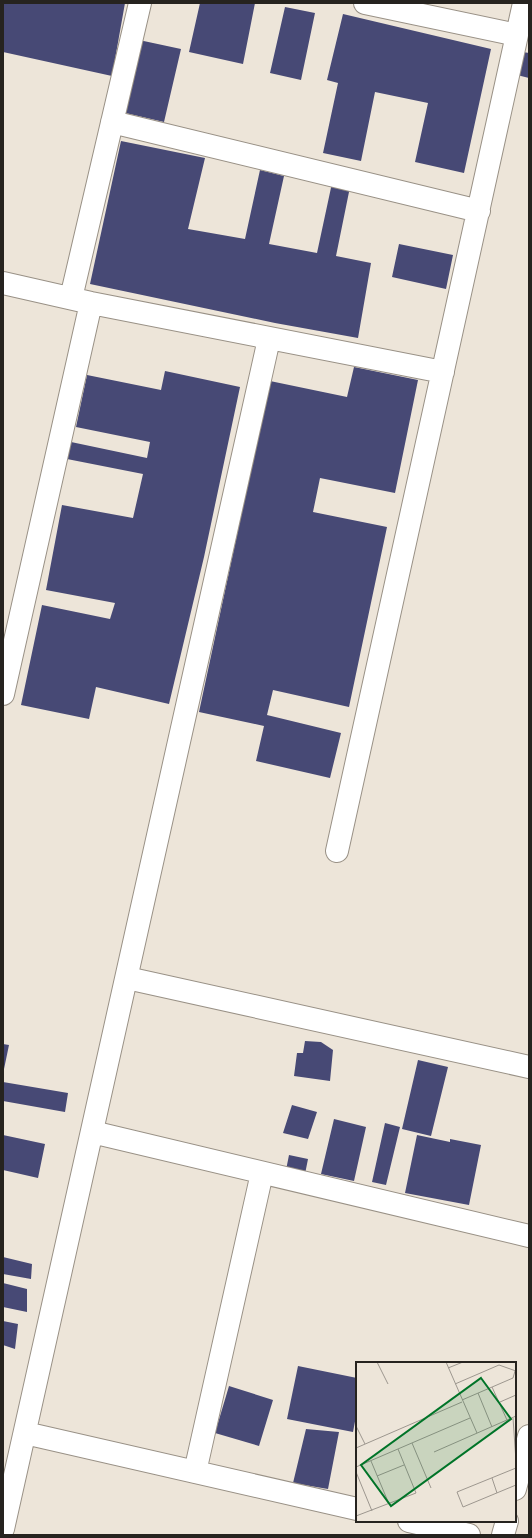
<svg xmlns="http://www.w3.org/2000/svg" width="532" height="1538" font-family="Mulish,sans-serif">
  <rect width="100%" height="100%" fill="#ede5d9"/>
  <path fill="#474975" d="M3 3H125L112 76 3 52Z
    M200 3H255L243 64 189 52Z
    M285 7 315 13 301 80 270 73Z
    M343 14 491 49 464 173 415 162 428 103 375 92 361 161 323 153 338 83 327 80Z
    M139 40 181 49 164 122 121 112Z
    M523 52 529 53V78L517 75Z
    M121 141 205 158 188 229 245 239 260 170 284 176 269 244 317 253 332 183 350 187 336 256 371 263 358 338 275 323 90 284Z
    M399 244 453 255 446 289 392 277Z
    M354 367 418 380 395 493 320 478 313 512 387 527 349 707 273 690 267 715 341 733 330 778 256 761 264 726 199 712 270 381 347 397Z
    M165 371 240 387 204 557 169 704 96 687 89 719 21 705 42 605 110 619 115 603 46 590 62 505 133 518 143 474 67 459 71 442 147 458 150 442 76 427 87 375 161 390Z
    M305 1041 321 1042 333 1050 330 1081 294 1076 297 1053H303Z
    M3 1044 9 1045 4 1069H3Z
    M418 1060 448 1067 431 1136 402 1129Z
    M3 1082 68 1093 65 1112 3 1101Z
    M292 1105 317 1112 308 1139 283 1133Z
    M334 1119 366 1127 354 1181 321 1174Z
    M385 1123 400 1127 386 1185 372 1182Z
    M3 1135 45 1144 38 1178 3 1170Z
    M417 1135 450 1142V1139L481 1145 469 1205 405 1193Z
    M289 1155 308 1159 305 1174 286 1170Z
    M3 1257 32 1264 31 1279 3 1274Z
    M3 1283 27 1289V1312L3 1307Z
    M3 1321 18 1324 15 1349 3 1345Z
    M298 1366 357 1378V1411L353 1432 287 1419Z
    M229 1386 273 1400 259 1446 215 1433Z
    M306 1429 339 1432 328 1489 293 1483Z"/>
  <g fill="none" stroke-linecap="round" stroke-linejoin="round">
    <defs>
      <path id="minor" d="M365 3 517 35
        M112 122 479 211
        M3 283 91 303 443 372
        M71 298 140 3
        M3 694 91 303
        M337 851 524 3
        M127 978 529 1067
        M92 1132 529 1236
        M25 1433 357 1509
        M195 1472 262 1173
        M515 1489 529 1436
        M409 1521 469 1535
        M3 1529 269 339
        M503 1535 507 1521"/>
    </defs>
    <use href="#minor" stroke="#999186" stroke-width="24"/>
    <use href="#minor" stroke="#fff" stroke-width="22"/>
  </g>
  <g transform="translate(356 1362)">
    <rect width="160" height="160" fill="#ede5d9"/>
    <path fill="none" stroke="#9d978f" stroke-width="1" d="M21 0 32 22M90 0 121 71M92 6 107 0M99 22 143 3 160 9M136 25 151 58M122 31 136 65M106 38 157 16 159 9M144 40 160 33M157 56 160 99M0 64 9 82M56 81 75 126M0 86 106 40M78 90 160 54M15 99 33 142M0 105 114 56M160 106 101 130 107 145 160 123M0 110 16 149M21 114 48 103M136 116 141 131M0 154 60 131 42 87"/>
    <path fill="#007428" fill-opacity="0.15" stroke="#007428" stroke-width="2" d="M125 16 155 57 35 144 5 103Z"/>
    <rect width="160" height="160" fill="none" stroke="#26231f" stroke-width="2"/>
  </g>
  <rect width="532" height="1538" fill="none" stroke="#26231f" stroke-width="8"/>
</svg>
